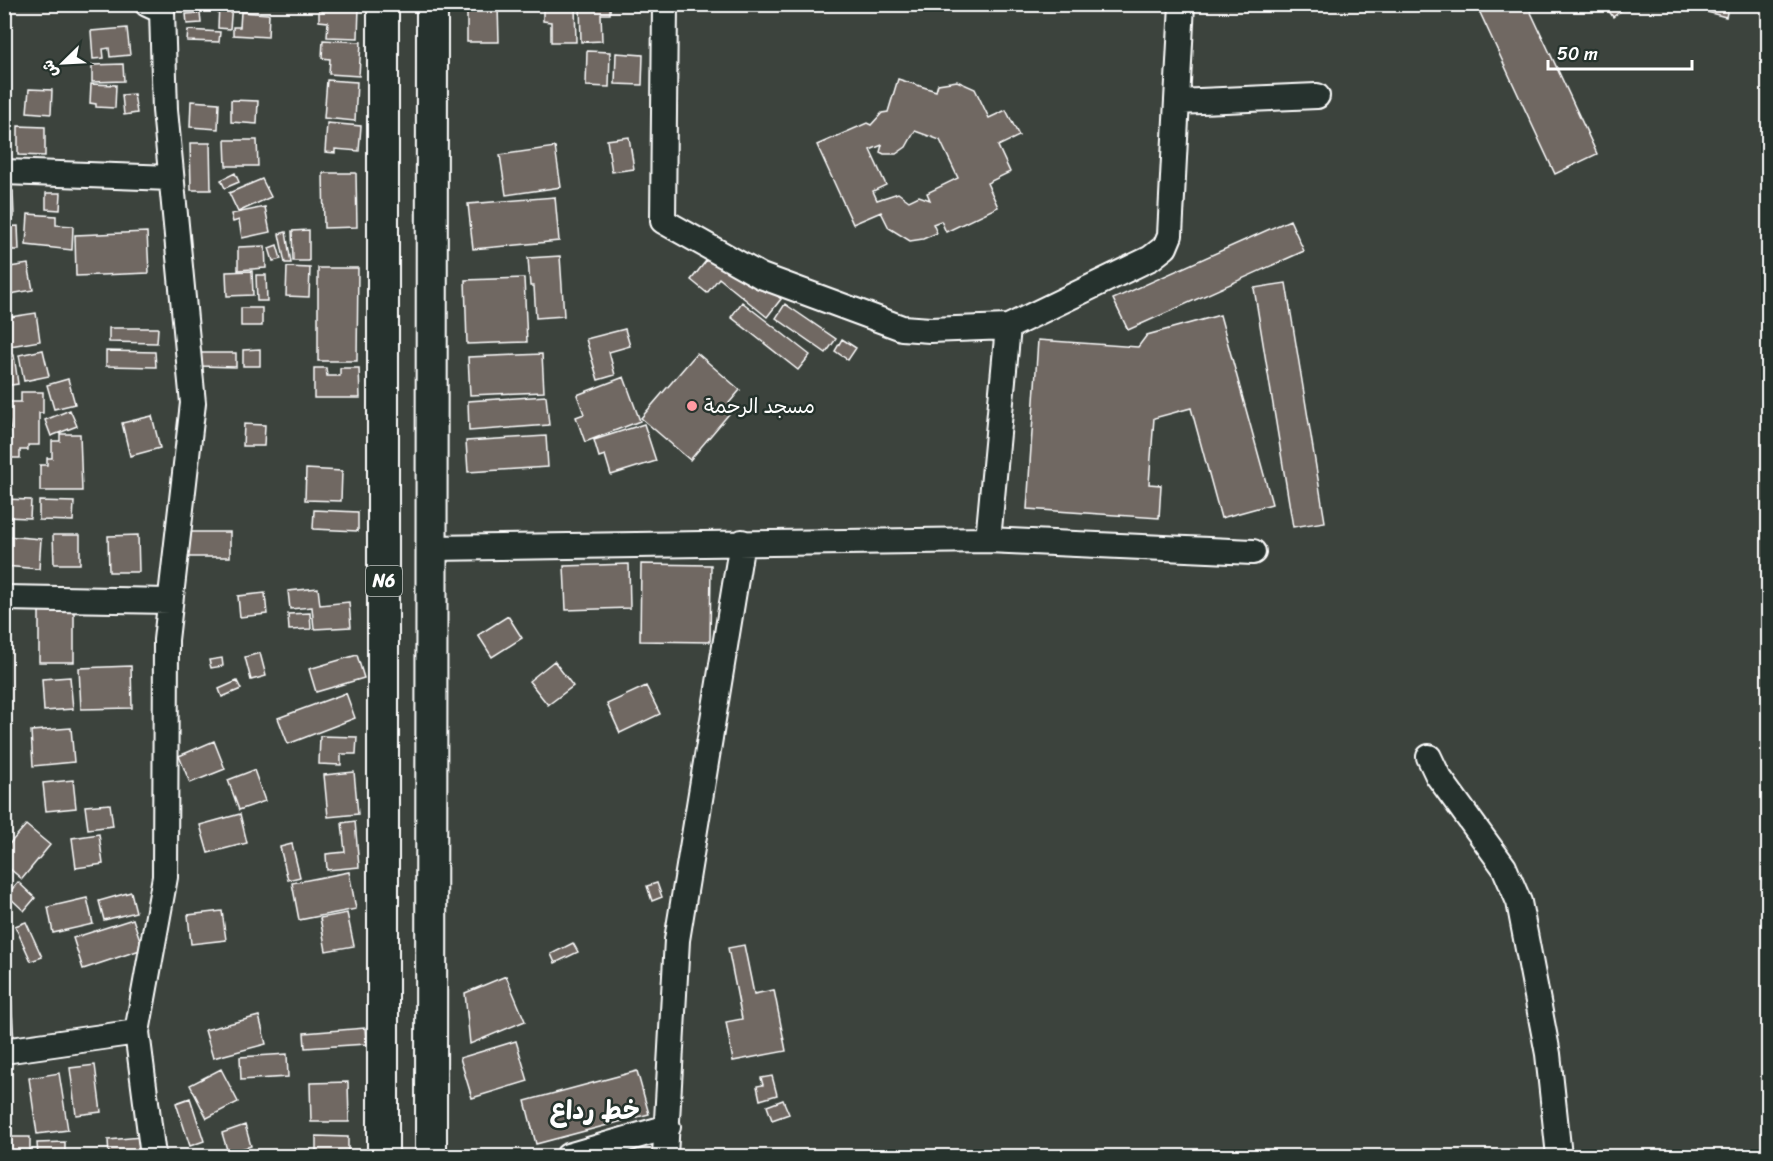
<svg xmlns="http://www.w3.org/2000/svg" width="1773" height="1161" font-family="Sriracha,'Playpen Sans Arabic',sans-serif">
  <rect width="100%" height="100%" fill="#3c433d"/>
  <filter id="ink" filterUnits="userSpaceOnUse"><feTurbulence type="fractalNoise" baseFrequency=".0167" numOctaves="2"/><feDisplacementMap in="SourceGraphic" scale="12" xChannelSelector="R" yChannelSelector="G"/><feConvolveMatrix kernelMatrix="1 2 1 2 8 2 1 2 1" color-interpolation-filters="sRGB"/></filter>
  <g filter="url(#ink)">
    <path fill="#706762" stroke="#fff" stroke-width="1.5" fill-rule="evenodd" d="M219 4H232L230 29 218 28Z
      M580 4H610V14H601L602 41 581 42Z
      M1476 4H1527L1597 154 1555 174Z
      M1604 4H1629L1613 17Z
      M1709 4H1729L1726 17 1707 12Z
      M319 6 359 7 358 38 327 37 328 22 319 21Z
      M498 6 499 42H467V7Z
      M543 6H575L576 42H551V22L543 21Z
      M241 12 269 14 268 37 233 35V27H240Z
      M200 13 201 23 187 24 186 14Z
      M127 28 130 55 110 57 109 48 103 49 104 58 93 59 91 31Z
      M188 30 220 32 219 42 187 41Z
      M323 40 361 42 359 76 329 74 330 59 322 58Z
      M587 51 610 52 609 87 586 86Z
      M616 53 643 55 642 85 615 84Z
      M123 64 124 81 92 82V65Z
      M898 79 936 91 938 84 957 81 975 89 989 118 1006 110 1019 136 998 146 1010 172 987 183 998 207 946 232 941 221 933 224 937 233 923 239 910 241 889 228 881 212 853 224 817 145 867 123 871 125 882 113 888 112ZM915 131 940 140 958 178 927 193 930 200 919 196 909 201 898 193 877 200 873 191 886 185 870 150 882 145 880 152 884 154H896L906 147Z
      M327 80 357 82 355 121 324 118Z
      M91 84 116 85 115 108 96 107V104L90 103Z
      M29 89 52 90 51 114 27 112Z
      M134 94 137 113 124 115 122 95Z
      M231 100 258 101 257 124 231 122Z
      M191 101 219 103 218 129 190 127Z
      M327 123 361 126 359 151 335 149V153L325 152Z
      M18 126 45 127V156L18 155Z
      M629 137 634 169 612 172 607 140Z
      M225 140H257L258 166H226Z
      M190 143H210L211 190H191Z
      M555 147 561 187 506 195 500 155Z
      M235 173 239 182 225 188 221 180Z
      M323 173H356L357 227 324 228Z
      M262 179 271 197 238 212 229 193Z
      M13 191 14 217 4 218V192Z
      M46 193H61L60 210 46 209Z
      M555 197 559 241 473 249 468 204Z
      M265 207 270 232 242 238 239 220 233 222 231 214Z
      M28 214 56 216V225L73 226 72 250 26 245Z
      M1290 220 1304 251 1128 330 1113 299Z
      M18 226 19 250H12L11 244H4V227Z
      M309 230V261H293L292 231Z
      M147 232 149 273 76 276 75 235Z
      M286 232 291 263H285L279 234Z
      M277 245 281 259 273 261 269 248Z
      M265 246 266 268 238 270V247Z
      M717 247 781 299 767 317 719 278 707 293 691 280Z
      M560 256 564 316 536 318 534 286H530L528 258Z
      M28 264 33 290 4 295V268Z
      M287 267 310 268 309 297 286 296Z
      M318 268H358L357 361H318Z
      M252 271 253 295 227 296 226 272Z
      M256 275H266L267 301H257Z
      M524 278 527 342 467 344 465 280Z
      M1286 283 1325 522 1293 527 1254 288Z
      M742 302 810 355 798 370 731 317Z
      M785 304 836 339 826 353 776 318Z
      M241 308H262V326H241Z
      M36 313 40 341 4 347V318Z
      M1220 315 1272 504 1221 518 1191 408 1154 418 1149 484 1161 485 1159 518 1027 509 1038 340 1138 347 1147 335Z
      M109 328H158L157 343 109 342Z
      M625 329 630 346 609 352 615 375 598 380 586 339Z
      M842 339 856 348 848 360 835 351Z
      M260 349V366H243V350Z
      M43 350 49 376 24 381 19 355Z
      M106 351 155 352 156 367 106 366Z
      M199 353H236V367L199 366Z
      M697 353 740 390 729 403 734 408 690 460 641 418Z
      M542 354 544 392 470 395 468 357Z
      M14 355 18 384 4 386V356Z
      M314 368H326L327 376H340V368H359L360 398H314Z
      M624 377 640 421 585 442 576 417 584 414 577 395Z
      M68 379 75 404 54 409 47 385Z
      M21 392H43V413H39V445H28V450H20V458H10V441H4V429H10L9 422H4V402H21Z
      M546 396 549 425 469 431 468 401Z
      M70 410 77 426 51 436 45 420Z
      M152 416 160 448 130 456 122 423Z
      M244 424 265 425 264 446H243Z
      M644 424 656 461 611 475 605 455 599 457 594 440Z
      M60 434H80L82 491H40V465H47V458H52V441H60Z
      M546 436 548 467 468 472 466 441Z
      M4 463H9L10 491H4Z
      M306 469 342 471 341 501 305 500Z
      M4 499 31 500 30 518 4 517Z
      M39 501 74 502 73 521 39 520Z
      M314 510 358 512V531L313 529Z
      M188 532H230V557H188Z
      M53 535H80V564H54Z
      M138 535 139 572H109L108 536Z
      M6 536 41 539 39 569 4 566Z
      M629 564 630 608 566 610 564 566Z
      M641 564 711 565 710 642 640 641Z
      M318 588 320 605 349 602 351 627 314 629 312 607 290 609 288 591Z
      M265 593 267 614 240 617 238 596Z
      M39 611 74 612V662H39Z
      M310 613 311 629 289 630 288 614Z
      M508 616 522 638 492 657 478 635Z
      M260 653 266 676 251 680 245 657Z
      M357 655 364 678 316 692 309 669Z
      M222 658 223 666 211 668 209 660Z
      M554 661 573 686 548 705 529 681Z
      M131 666 132 708 81 709 79 668Z
      M70 677 73 709 44 711 42 679Z
      M237 681 241 689 222 697 219 689Z
      M646 686 660 714 620 733 607 704Z
      M346 693 355 718 288 744 278 718Z
      M71 728 74 762 33 766 31 731Z
      M320 736 357 737 356 754H341V765L319 764Z
      M214 741 225 769 190 783 179 756Z
      M254 770 265 801 239 810 228 780Z
      M354 772 358 814 328 817 324 775Z
      M73 780 76 808 46 811 43 783Z
      M110 804 113 826 88 829 85 806Z
      M240 814 247 843 208 853 200 825Z
      M355 821 359 867 327 870 326 854 345 852 342 823Z
      M26 825 50 845 22 879 4 864V850Z
      M99 834 103 864 76 868 72 838Z
      M292 844 300 877 288 880 280 847Z
      M349 872 356 909 299 920 292 883Z
      M18 882 35 898 24 911 7 895Z
      M657 883 662 897 652 901 647 886Z
      M131 892 136 912 104 920 99 901Z
      M87 898 93 924 53 933 48 907Z
      M222 911 226 940 191 944 188 915Z
      M347 913 354 946 326 951 320 918Z
      M133 919 143 949 83 969 73 938Z
      M26 922 42 957 31 961 15 926Z
      M573 943 578 952 555 963 551 954Z
      M744 945 754 994 774 990 786 1051 733 1061 726 1022 742 1019 728 948Z
      M506 976 525 1021 470 1044 465 993Z
      M4 995H11L14 1042H4Z
      M259 1016 266 1044 213 1058 205 1030Z
      M365 1028 366 1044 305 1048 304 1033Z
      M516 1041 528 1081 472 1098 460 1058Z
      M287 1054 288 1077 241 1080 240 1057Z
      M95 1065 101 1112 76 1115 70 1068Z
      M221 1069 238 1102 207 1118 190 1085Z
      M637 1071 649 1114 536 1144 525 1101Z
      M59 1073 68 1130 37 1134 29 1078Z
      M772 1076 777 1095 760 1100 757 1086 763 1085 761 1078Z
      M348 1082 349 1122H311L310 1083Z
      M190 1098 204 1141 190 1146 176 1103Z
      M783 1100 789 1114 772 1120 767 1106Z
      M245 1125 251 1146 228 1153 222 1133Z
      M316 1136 348 1137V1156H316Z
      M4 1137H30V1156H4Z
      M141 1137 143 1156H109L108 1140Z
      M65 1142V1156H38L37 1143Z"/>
    <g fill="none" stroke-linecap="round" stroke-linejoin="round">
      <defs>
        <path id="minor" d="M147 4 162 11 165 110 193 403 166 640 165 877 137 1032 153 1156
          M665 4 663 221 761 276 902 328 930 330 1008 327
          M1177 102 1317 96
          M4 172 171 178
          M988 540 1008 327 1151 258 1165 247 1170 235 1182 4
          M432 548 988 540 1253 552
          M4 598 170 601
          M1429 757 1438 776 1504 867 1519 902 1548 1054 1559 1156
          M4 1051 137 1032
          M568 1156 668 1127
          M665 1156 677 940 742 542"/>
        <path id="major" d="M383 4V1156
          M431 1156 432 4"/>
      </defs>
      <use href="#minor" stroke="#fff" stroke-width="28"/>
      <use href="#major" stroke="#fff" stroke-width="34"/>
      <use href="#minor" stroke="#26332d" stroke-width="24"/>
      <use href="#major" stroke="#26332d" stroke-width="30"/>
    </g>
  </g>
  <circle fill="#ff9aa2" stroke="#26332d" stroke-width="2" cx="692" cy="406" r="6"/>
  <g text-anchor="middle" dominant-baseline="central" stroke-width="5" stroke-linejoin="round" paint-order="stroke">
    <rect fill="#26332d" stroke="#bec2c0" stroke-width="1.5" x="366" y="566" width="36" height="30" rx="4.5"/>
    <g font-size="18" font-weight="bold" fill="#fff">
      <text x="384" y="581">N6</text>
    </g>
    <g font-size="20" fill="#fff" stroke="#26332d" text-anchor="start">
      <text x="704" y="406">مسجد الرحمة</text>
    </g>
    <g font-size="26" font-weight="bold" fill="#fff" stroke="#26332d">
      <text x="595" y="1110">خط رداع</text>
    </g>
  </g>
  <rect width="1773" height="1161" fill="none" stroke="#26332d" stroke-width="24"/>
  <rect x="12" y="12" width="1749" height="1137" fill="none" stroke="#fff" stroke-width="2" filter="url(#ink)"/>
  <g transform="translate(63 63) rotate(246)" stroke="#26332d" stroke-width="4.5" paint-order="stroke">
  <path d="M0-4.5L10 22L0 15L-10 22Z" fill="#ffffff"/>
  <text y="-9" font-size="16" font-weight="bold" text-anchor="middle" fill="#ffffff">ش</text>
  </g>
  <path d="M1548 60v9h144v-9" fill="none" stroke="#ffffff" stroke-width="3"/>
  <text x="1557" y="60" font-size="18" fill="#ffffff" stroke="#26332d" stroke-width="4.5" paint-order="stroke">50 m</text>
</svg>
